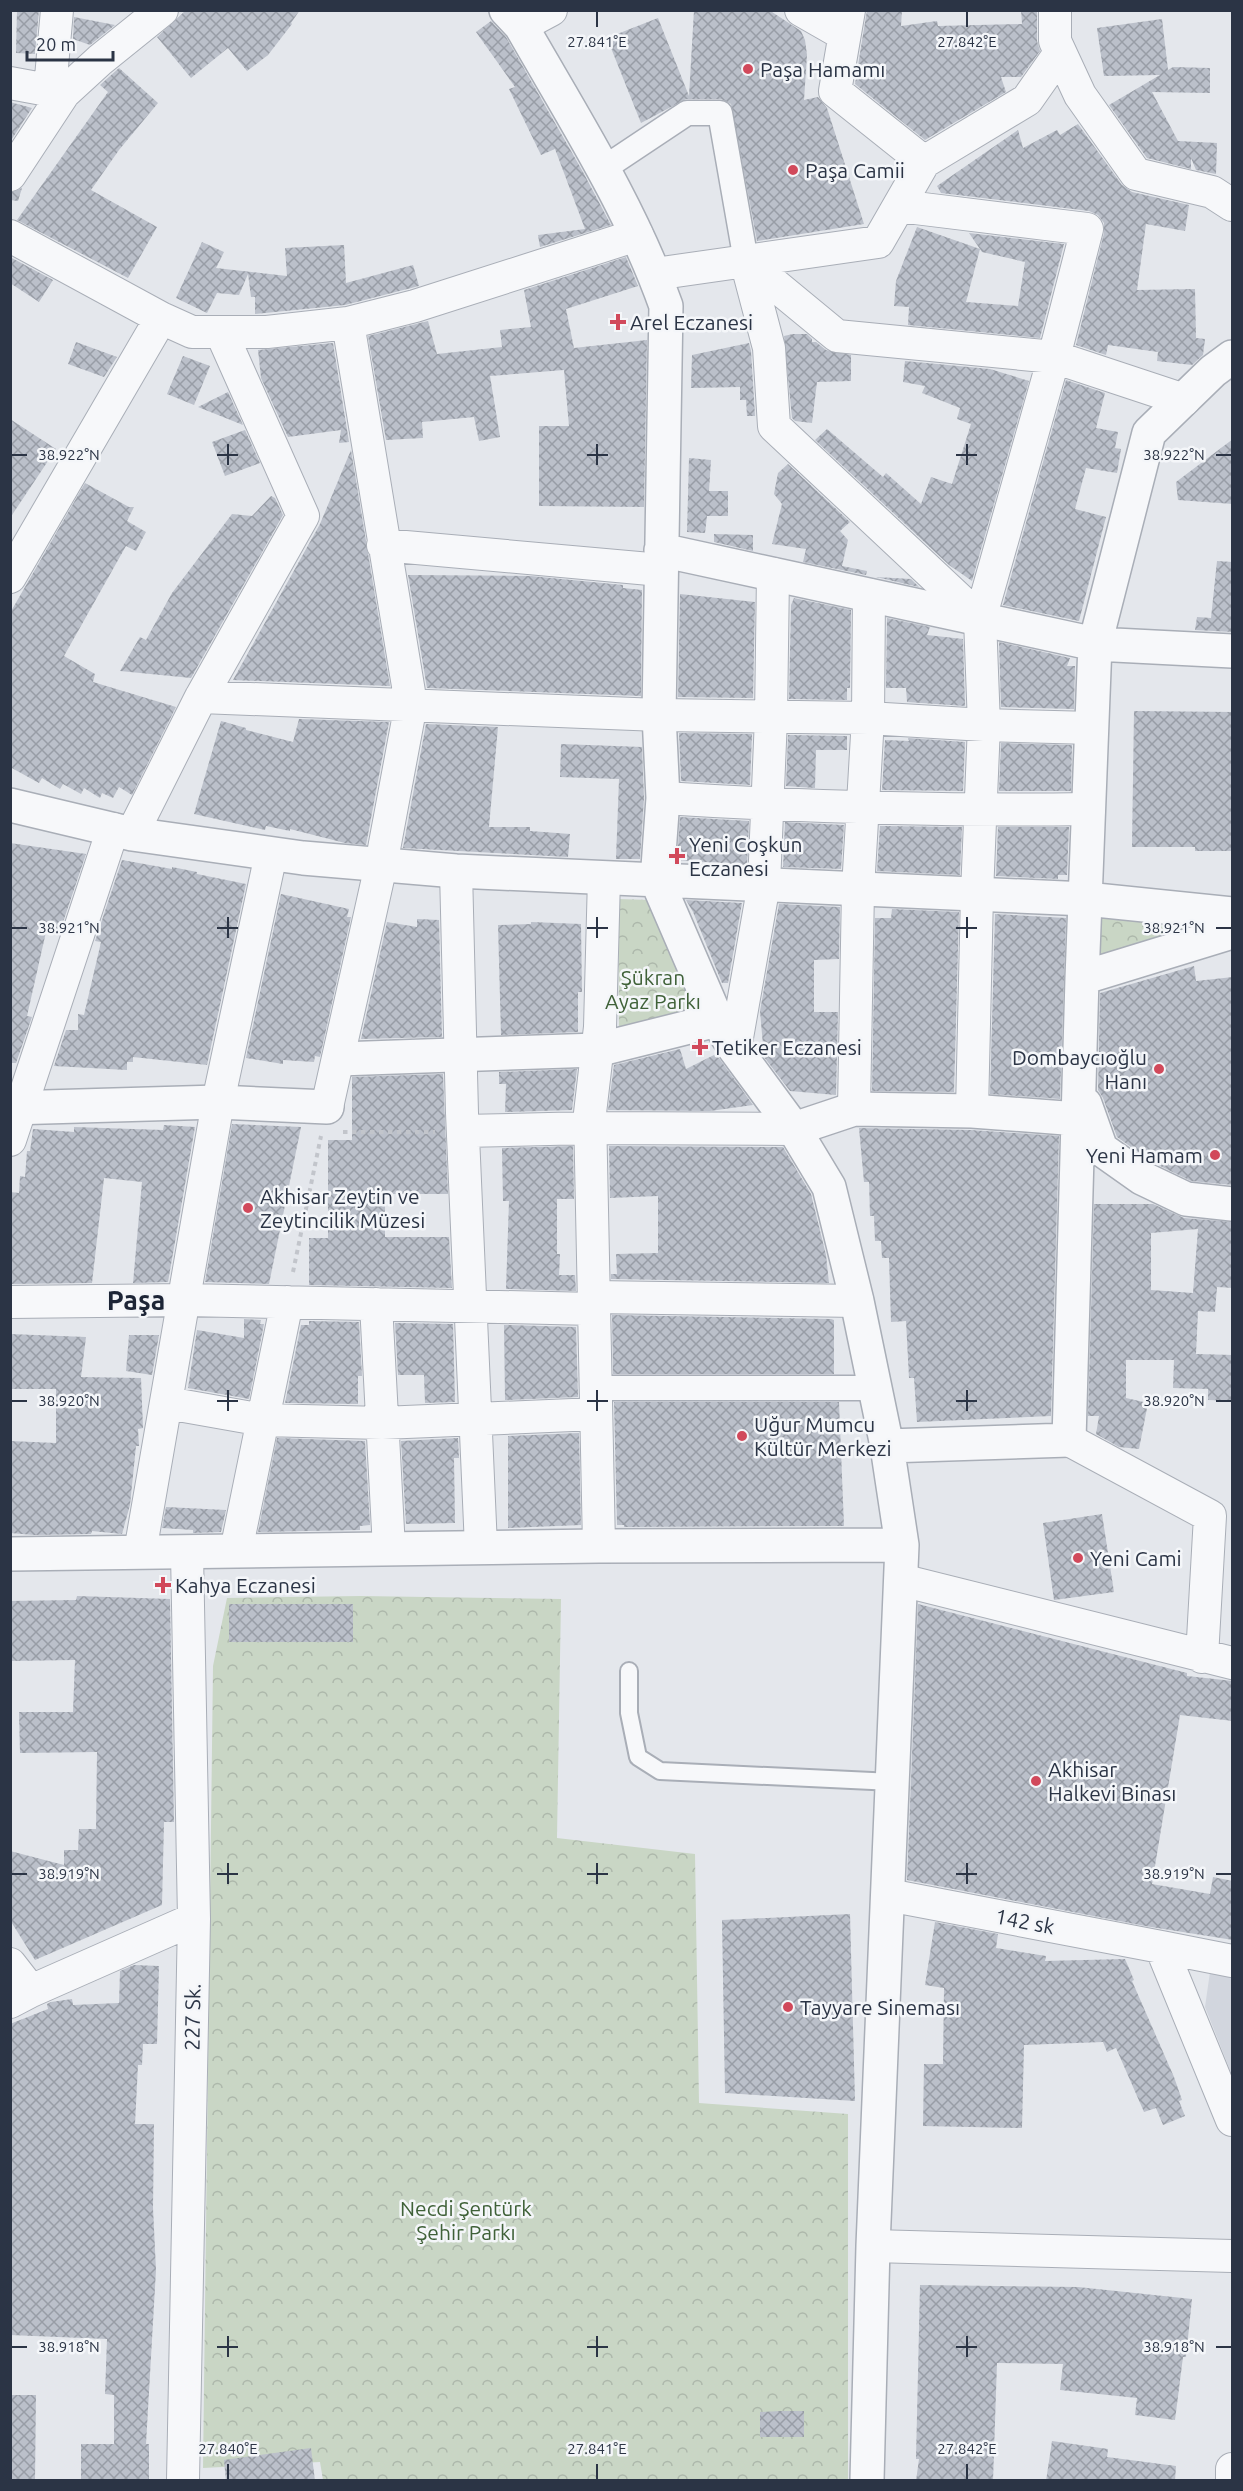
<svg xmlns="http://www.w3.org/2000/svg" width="1243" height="2491" font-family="Ubuntu,sans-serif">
  <defs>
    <pattern id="park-crowns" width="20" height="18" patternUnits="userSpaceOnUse" patternTransform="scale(1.5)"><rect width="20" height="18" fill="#c9d6c5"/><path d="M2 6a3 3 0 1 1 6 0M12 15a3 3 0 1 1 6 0" fill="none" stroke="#adb8ab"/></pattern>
    <pattern id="building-cross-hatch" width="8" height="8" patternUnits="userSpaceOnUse" patternTransform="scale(1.5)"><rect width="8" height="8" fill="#bbc0ca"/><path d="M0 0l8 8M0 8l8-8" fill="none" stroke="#989da6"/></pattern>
  </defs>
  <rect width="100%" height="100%" fill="#e4e7ec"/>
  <path fill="#d2d6de" d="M1210 1972 1232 1977V2075L1205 2007Z"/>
  <path fill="url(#park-crowns)" d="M618 899 650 900 702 1015 619 1035Z
    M1099 912 1221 920 1093 958Z
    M361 1596 561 1599 557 1838 695 1854 699 2103 848 2114V2480H323L320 2462 203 2468 213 1666 227 1598Z"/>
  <path fill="url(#building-cross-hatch)" fill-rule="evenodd" d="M17 10H39L35 54 16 53Z
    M186 10H300L291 23 292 24 268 55 247 71 228 48 191 78 157 37Z
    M694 10H769L801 31 805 40 807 55 804 100 818 97 827 108 864 224 757 241 731 104 721 99H686L641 123 607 38 658 18 689 96Z
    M867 10H902L901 26 937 21 938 26 1022 24 1021 10H1037V41L1040 51 1021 77H1001L1006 92 925 140 855 84Z
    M74 17 115 25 90 45 73 39Z
    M1162 19 1168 70 1173 67 1210 68V93L1152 92 1178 141 1217 143 1216 174 1196 170 1191 158V169L1147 158 1109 105 1160 75 1104 76 1097 28Z
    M491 21 506 37 583 172 611 225 540 247 538 235 585 229 555 149 541 155 509 89 515 87 476 32Z
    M119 68 158 103 119 150 91 190 157 227 128 278 17 220 108 92 100 85Z
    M10 102 32 108 10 142Z
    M1078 124 1122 185 1132 192 1189 205 1185 231 1146 224 1137 290 1195 289 1196 338 1205 339 1203 355 1192 365 1157 361 1158 352 1108 345 1106 355 1076 345 1104 233V223L1098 215 1089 211 941 193 937 186 1018 130 1023 148 1057 130 1060 135Z
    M22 188 18 201 10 200V193Z
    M917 227 980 249 966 302 1018 306 1025 262 982 252 969 233 1064 244 1040 338 908 325 909 307 894 306 896 281Z
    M202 242 224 252 216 268 287 276 285 248 344 245 346 283 413 265 419 286 345 305 255 314V297H251L248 274 239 295 217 293 207 313 176 298Z
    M10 257 53 280 39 302 10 283Z
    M626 257 638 286 566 309 574 348 647 340 644 507 539 506V426H569L564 370 490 376 500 437 479 441 474 417 422 422 423 438 386 440 368 336 428 321 437 354 502 347 500 330 531 327 524 290Z
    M793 334H807L812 339V342H816L826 350 851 355V381L817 382 812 423 795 421 792 418 784 336Z
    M76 342 117 357 104 377 68 364Z
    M333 343 349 442 339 443 341 430 288 437 261 378 258 350Z
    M749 343 751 351 755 416H747L746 400H740V387L691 388 692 355Z
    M183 356 210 366 194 405 167 394Z
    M905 361 990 369 1029 381 972 581 949 565 815 440 827 429 883 477 886 473 921 504 931 477 952 484 971 424 957 419 960 408 922 393 925 386 903 382Z
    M1066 380 1105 393 1096 428 1118 432 1115 448 1121 449 1117 473 1086 468 1075 509 1106 517 1079 621 1003 605Z
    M228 392 243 425 198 407Z
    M10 419 56 449 10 518Z
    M245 430 260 463 225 476 212 442Z
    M1233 439V504L1178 500 1176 482Z
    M351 450 390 686 233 680 320 524Z
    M689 458 711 460 709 491H728V516H707L705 533 687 532Z
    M788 464 850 522 840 531 848 540 842 566 867 571 866 575 803 562 806 549 772 544 782 504 774 494 778 473Z
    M85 483 129 507H134L127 521 146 532 136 551 126 546 64 656 95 674 93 682 176 707 132 795 119 787 113 798 102 793 100 798 84 788 81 794 63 784 60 789 42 778 39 783 10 767V613Z
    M271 496 275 498 283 515 191 678 120 671 140 637 146 640 172 593 232 514 252 516Z
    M714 534 753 535V551L714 542Z
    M1217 561 1233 562V632L1195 630 1197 617 1211 618Z
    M408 575 531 576 623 585V588L642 590 641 696 427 688Z
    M876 577 911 579 919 587Z
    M680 594 755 602 753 698 678 697Z
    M794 598 851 610 850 688H847V700L789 699 791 605Z
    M887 618 930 627 927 635 963 639 965 706 907 702 906 688H886Z
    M999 642 1070 658 1067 666H1075L1074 709 1001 707Z
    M1134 711 1233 712V851H1195V847H1132Z
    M299 719 389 722 366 845 345 843 290 829V831L266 826 265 830 194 814 221 721 246 728V730L293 742Z
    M426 724 498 727 489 827H530V831L570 834 568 857 403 848Z
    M679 733 752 734 750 785 681 781Z
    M788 735 847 736V750H816L815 788 786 786Z
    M908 738 965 742 963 791 882 790 885 740 909 741Z
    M1001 743 1072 745 1071 791H999Z
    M561 744 642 747 644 798 640 859H616L619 779 560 777Z
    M680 817 749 821 747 865 677 860Z
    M785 822 844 825 841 869 783 867Z
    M880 826 962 827 960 875 877 871Z
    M998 827H1069L1067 875H1058V879L996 876Z
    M10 843 86 854 59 934 46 932 27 1016 32 1017 16 1063H10Z
    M122 860 172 869V867L197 872V874L246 884 207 1065 133 1057V1062H127V1070L54 1066 66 1030H78V1014L84 1015 101 942 95 941Z
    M281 894 349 909 347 917H351L320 1057 315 1056 314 1062 283 1060V1064L246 1058Z
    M686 900 742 903 728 983H722L693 912Z
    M779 904 840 907 839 959 814 960V1012H838L836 1095 790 1091 764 1057 760 1011Z
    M892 909 959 912 954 1092 872 1091 875 918H891Z
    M995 914 1066 918 1060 1099 990 1094Z
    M417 919 439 920 442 1037 361 1039 387 922 417 927Z
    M531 922 581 924 582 992H578V1032L501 1035 498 925 531 924Z
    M1194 966 1196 981 1233 977V1185L1191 1181 1152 1162 1117 1137 1103 1098 1098 1090 1100 993Z
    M680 1049 686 1069 716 1054 753 1105 710 1111 608 1110 614 1065Z
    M577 1069 572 1110 505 1112 506 1084H499V1072Z
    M443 1074 448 1194H385V1237H449L452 1288 309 1285V1238H328V1140H352V1077Z
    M232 1124 301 1127 269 1284 205 1282Z
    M164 1125 195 1127 168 1282 133 1283 142 1182 104 1178 92 1283 10 1284V1192L19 1193 20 1176 25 1177 27 1151H30L33 1129 74 1132V1127L163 1130Z
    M859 1128 971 1130 1059 1136 1051 1416 917 1422 914 1378H909L906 1321 891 1322 889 1258H882L881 1241H875L874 1216H870L869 1182H864Z
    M573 1146 574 1199H557V1254H560L559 1275H575L576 1291 506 1289 509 1201H503L502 1148Z
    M609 1146 783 1147 811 1194 826 1255 829 1283 611 1279V1274H617L616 1254 658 1253V1196L610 1198Z
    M1094 1204H1153L1184 1218 1233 1222V1288L1217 1287 1215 1312 1198 1311 1196 1354 1233 1355V1401L1208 1400V1389L1173 1388 1174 1360H1126V1398L1148 1403 1139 1449 1119 1447 1096 1434 1099 1416H1088ZM1198 1229 1193 1293 1151 1290V1233Z
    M612 1315 831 1319 834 1320V1374H613Z
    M244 1319 261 1320 260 1324H264L249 1399 188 1388 197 1330 244 1338Z
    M309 1321 359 1322 362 1376H358V1404L285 1403 301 1325H309Z
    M395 1323 453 1324 455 1402 425 1403 424 1375H398Z
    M504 1325 576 1327 578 1397 505 1400Z
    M10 1334 86 1337 81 1377 141 1378 143 1428 138 1429 139 1446H136L130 1505 122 1534 92 1531 91 1534 34 1535 10 1533V1441L56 1443V1389H10Z
    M129 1335H159L152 1375 126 1371Z
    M614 1402H839L844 1526 624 1527V1525H617Z
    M579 1433 581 1525 508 1528V1436Z
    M277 1438 365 1441 370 1525 360 1526V1530L258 1532Z
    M458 1438 459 1458H454L455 1523 406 1524 401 1441Z
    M166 1507 226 1510 221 1532 193 1533V1530L162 1528Z
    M1102 1514 1114 1592 1054 1600 1043 1523Z
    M77 1596 170 1599 174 1822H164L162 1905 35 1960 10 1920V1851L64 1865V1850H78L79 1829H96L97 1752 20 1753 19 1712H73L75 1660 10 1661V1601L76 1600Z
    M229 1604H353V1642H229Z
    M918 1604 1187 1673V1676L1233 1681V1721L1180 1715 1152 1884 1210 1894 1213 1877 1233 1881V1940L1145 1926 907 1880Z
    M850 1914 855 2101 725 2093 722 1920Z
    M935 1922 998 1934 996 1948 1046 1956 1045 1961 1125 1959 1134 1980 1132 1981 1174 2077 1182 2100 1179 2101 1185 2116 1163 2125 1156 2108 1144 2112 1116 2048 1107 2052 1103 2042 1024 2045 1022 2128 923 2126 924 2064H943L944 1988 925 1985Z
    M134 1965 159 1966 157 2044H143L142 2065H138L135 2124H154L153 2208 156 2270 146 2444H149V2481H81V2444H114V2395L105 2394 107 2339 10 2335V2024L48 2009 47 2004 51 2002 72 1999 73 2005 119 2003 120 1971Z
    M920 2285 1078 2287 1192 2299 1186 2357H1183L1175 2420 1135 2415 1137 2398 1060 2390 1063 2364 997 2363 993 2481H916L919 2459H916Z
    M10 2395H36L35 2481H10Z
    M780 2411H804V2437H760V2412Z
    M1052 2441 1108 2449 1107 2457 1176 2466 1175 2481H1046Z
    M311 2448 315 2481H226L224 2460Z"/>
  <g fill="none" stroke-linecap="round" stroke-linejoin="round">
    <defs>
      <path id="service" d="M629 1671V1713L638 1757 660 1771 893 1782"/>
      <path id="pedestrian" d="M603 169 687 113H720L746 261
        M610 1388H875"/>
      <path id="minor" d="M801 10 843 34
        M849 10 835 91 924 162 878 242 746 261 769 348 774 426 980 619
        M1055 10V41L1080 95 1136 174 1212 192 1232 205
        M521 26 551 10
        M10 83 64 93
        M50 89 57 10
        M924 162 1027 100 1060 53
        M10 175 64 93 100 60 162 10
        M899 206 1087 229 1054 357 980 619 984 725 977 894 972 1111
        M10 236 161 318 192 332H267L348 323 415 306 637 235
        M655 274 746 261 837 336 1054 357 1184 400
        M383 545 661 570
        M10 577 161 318
        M201 697 659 715 868 718 984 725 1092 728
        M663 798C805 807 947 811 1089 809
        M132 834 201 697 303 516 221 332
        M456 871 462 1113 481 1547
        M735 1049 764 884 771 718 773 574
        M327 1107 381 865 411 704 348 323
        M854 1109 858 889 868 718 869 595
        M463 1131 590 1128 794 1129
        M10 1140 113 829
        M594 1297 857 1301
        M10 1302 186 1300 594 1309
        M376 1304 389 1549
        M167 1403 263 1420 382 1423 596 1414
        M1069 1440 1210 1516 1202 1657
        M599 1546 590 1113 600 1027 604 878
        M236 1551 287 1302
        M140 1552 218 1102 271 854
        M901 1580 1232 1663
        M888 1895 1161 1947
        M1232 1961 1161 1947 1232 2120
        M10 1964 31 1991
        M10 2002 31 1991 194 1919
        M873 2246 1232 2256
        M183 2480 194 1919 187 1553
        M1232 2480V2469"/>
      <path id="tertiary" d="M506 10 521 26C573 117 631 207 666 306L659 715 663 798 657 881 717 1020 735 1049 794 1129 829 1187 857 1301 887 1446 902 1545 873 2246 867 2480
        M661 550 1095 644 1232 651
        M10 805 132 834 303 858 456 871 1086 899 1232 914
        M1082 978 1232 932
        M339 1059 597 1050 717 1020
        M1085 1104 1101 1149 1142 1178 1186 1199 1232 1204
        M10 1108 218 1102 327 1107
        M794 1129 854 1109 972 1111 1078 1119
        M887 1446 1069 1440 1082 978 1095 644 1149 433 1213 371 1232 357
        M10 1554 599 1546 902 1545"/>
    </defs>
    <use href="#service" stroke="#a9aeb7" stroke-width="20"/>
    <use href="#pedestrian" stroke="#a9aeb7" stroke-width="27"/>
    <use href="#minor" stroke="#a9aeb7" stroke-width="34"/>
    <use href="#tertiary" stroke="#a9aeb7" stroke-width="36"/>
    <path stroke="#c2c5cb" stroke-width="4" stroke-dasharray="4.5 4.5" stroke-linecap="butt" d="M343 1132H435
      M293 1272 321 1136"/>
    <use href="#service" stroke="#f7f8fa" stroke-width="16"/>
    <use href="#pedestrian" stroke="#f7f8fa" stroke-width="24"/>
    <use href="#minor" stroke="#f7f8fa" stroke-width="32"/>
    <use href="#tertiary" stroke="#f7f8fa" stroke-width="33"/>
  </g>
  <path fill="none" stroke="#2b3445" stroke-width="2" d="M597 12V27M967 12V27M228 444V465M597 444V465M967 444V465M12 455H27M217 455H238M587 455H608M956 455H977M1216 455H1231M228 917V938M597 917V938M967 917V938M12 928H27M217 928H238M587 928H608M956 928H977M1216 928H1231M228 1390V1411M597 1390V1411M967 1390V1411M12 1401H27M217 1401H238M587 1401H608M956 1401H977M1216 1401H1231M228 1863V1884M597 1863V1884M967 1863V1884M12 1874H27M217 1874H238M587 1874H608M956 1874H977M1216 1874H1231M228 2336V2357M597 2336V2357M967 2336V2357M12 2347H27M217 2347H238M587 2347H608M956 2347H977M1216 2347H1231M228 2464V2479M597 2464V2479M967 2464V2479"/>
  <g fill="#d1495b" stroke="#f4f6f9" stroke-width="2">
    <circle cx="748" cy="69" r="6"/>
    <circle cx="793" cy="170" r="6"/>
    <path d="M615 313h6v6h6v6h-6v6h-6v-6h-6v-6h6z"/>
    <path d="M674 847h6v6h6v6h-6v6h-6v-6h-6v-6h6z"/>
    <path d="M697 1038h6v6h6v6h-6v6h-6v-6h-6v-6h6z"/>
    <circle cx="1159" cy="1069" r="6"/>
    <circle cx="1215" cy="1155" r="6"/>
    <circle cx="248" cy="1208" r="6"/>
    <circle cx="742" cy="1436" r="6"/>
    <circle cx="1078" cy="1558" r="6"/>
    <path d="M160 1576h6v6h6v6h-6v6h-6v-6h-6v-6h6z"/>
    <circle cx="1036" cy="1781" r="6"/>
    <circle cx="788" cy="2007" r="6"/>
  </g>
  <g text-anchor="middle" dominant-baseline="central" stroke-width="5" stroke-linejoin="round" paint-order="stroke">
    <g font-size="21" fill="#2b3445" stroke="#f4f6f9" text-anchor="start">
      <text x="760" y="69">Paşa Hamamı</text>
      <text x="805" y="170">Paşa Camii</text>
      <text x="630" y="322">Arel Eczanesi</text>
      <text x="689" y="844">Yeni Coşkun<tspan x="689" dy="24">Eczanesi</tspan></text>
      <text x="712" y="1047">Tetiker Eczanesi</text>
      <text x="1147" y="1057" text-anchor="end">Dombaycıoğlu<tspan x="1147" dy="24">Hanı</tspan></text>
      <text x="1203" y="1155" text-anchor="end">Yeni Hamam</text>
      <text x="260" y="1196">Akhisar Zeytin ve<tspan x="260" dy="24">Zeytincilik Müzesi</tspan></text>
      <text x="754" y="1424">Uğur Mumcu<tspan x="754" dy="24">Kültür Merkezi</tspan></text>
      <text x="1090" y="1558">Yeni Cami</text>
      <text x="175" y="1585">Kahya Eczanesi</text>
      <text x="1048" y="1769">Akhisar<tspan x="1048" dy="24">Halkevi Binası</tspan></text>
      <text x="800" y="2007">Tayyare Sineması</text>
    </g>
    <g font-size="21" fill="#3f6138" stroke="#f4f6f9">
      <text x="653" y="977">Şükran<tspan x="653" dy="24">Ayaz Parkı</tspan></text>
      <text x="466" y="2208">Necdi Şentürk<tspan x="466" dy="24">Şehir Parkı</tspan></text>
    </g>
    <g font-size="21" fill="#2b3445" stroke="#f4f6f9">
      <text transform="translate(1025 1921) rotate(11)">142 sk</text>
      <text transform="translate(192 2017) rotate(-89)">227 Sk.</text>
    </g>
    <g font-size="27" font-weight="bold" fill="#1d2536" stroke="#f4f6f9">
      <text x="136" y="1300">Paşa</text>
    </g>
  </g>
  <g font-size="15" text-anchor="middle" fill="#2b3445" stroke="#f4f6f9" stroke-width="5" stroke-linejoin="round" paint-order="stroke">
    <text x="597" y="47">27.841°E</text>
    <text x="967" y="47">27.842°E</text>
    <text x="69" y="460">38.922°N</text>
    <text x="1174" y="460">38.922°N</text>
    <text x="69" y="933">38.921°N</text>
    <text x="1174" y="933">38.921°N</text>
    <text x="69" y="1406">38.920°N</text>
    <text x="1174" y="1406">38.920°N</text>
    <text x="69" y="1879">38.919°N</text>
    <text x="1174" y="1879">38.919°N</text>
    <text x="69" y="2352">38.918°N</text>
    <text x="1174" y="2352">38.918°N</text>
    <text x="228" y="2454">27.840°E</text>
    <text x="597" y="2454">27.841°E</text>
    <text x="967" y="2454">27.842°E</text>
  </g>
  <rect width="1243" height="2491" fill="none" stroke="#2b3445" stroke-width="24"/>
  <path d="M27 51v9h86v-9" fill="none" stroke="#2b3445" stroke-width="3"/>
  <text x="36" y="51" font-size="18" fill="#2b3445" stroke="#f4f6f9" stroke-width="4.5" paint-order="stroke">20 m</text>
</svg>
